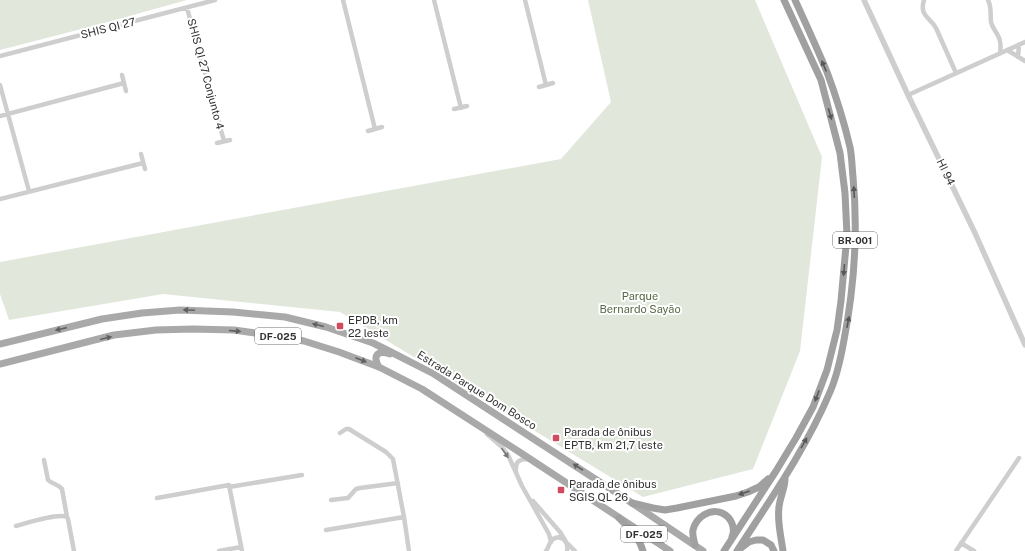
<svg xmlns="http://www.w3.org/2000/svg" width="1025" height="551" font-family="'Public Sans',sans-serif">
  <rect width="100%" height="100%" fill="#fff"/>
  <path fill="#e2e7dc" d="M0 0H187L97 25 0 50Z
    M588 0H755L822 157 800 351 753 469 643 497 340 312 163 294 9 320 0 294V262L561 159 611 102Z"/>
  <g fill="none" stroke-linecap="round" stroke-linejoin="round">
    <path stroke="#cecece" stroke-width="4.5" d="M343 0 375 129
      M434 0 461 108
      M525 0 546 85
      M924 0C919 16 930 17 936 28L956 73
      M988 0C992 8 990 14 991 22 992 27 995 30 997 34 1001 40 1001 47 1000 53
      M187 8 224 141
      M1007 50 1025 61
      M0 56 215 0
      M1018 57 1019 45
      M122 75 126 91
      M0 85 29 191
      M539 87 553 83
      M908 95 1025 42
      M454 109 467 106
      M0 116 124 83
      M368 131 382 127
      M217 143 230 140
      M141 154 145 169
      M0 199 143 163
      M340 433 346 429H349L386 452 393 459 404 517 409 551
      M487 434 502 447 508 455 522 486 549 534 551 542
      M44 460 48 480C52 484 58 484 62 489L67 517 68 519 74 551
      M516 472C515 462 518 459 529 459
      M229 487 302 475
      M157 498 229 485 242 551
      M331 500 348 498 356 489 360 488 398 483
      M533 501 560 532 565 540
      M16 526C27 523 58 513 67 517
      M326 530 404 517
      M961 543 974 551
      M568 544 575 551
      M219 551 241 547
      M546 551C549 547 549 542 553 539 562 534 569 542 567 551
      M956 551 1019 458"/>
    <path stroke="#cecece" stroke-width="5.5" d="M864 0 908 95 975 233 1025 345"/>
    <path stroke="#a9a9a9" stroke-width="7" d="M0 344 102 319 142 313 180 310 233 312 285 317 326 327 373 343 389 351 434 374 632 503 703 551
      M0 364 114 335 156 330 193 329 234 330 269 335 304 341 339 352 379 367 422 389 521 453 670 551
      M379 367C372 355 378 350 390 354"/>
    <path stroke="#a0a0a0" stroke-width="7" d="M632 503 653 508 665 510 677 508 736 496 748 492 759 487 768 479
      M619 518C629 528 639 537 643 551
      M695 545C694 540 692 535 693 530 696 517 710 508 722 513 731 517 736 528 732 537
      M741 548 749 542 756 540H763L771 545 774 551
      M724 551 776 471 796 438 813 407 827 370 837 330 841 301 847 235 845 193 840 153 821 80 784 0
      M737 551C770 500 806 449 830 392 837 376 841 357 844 340 854 288 858 230 853 177 852 167 852 157 850 147 844 122 836 96 827 72 817 48 806 24 795 0
      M783 551C781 536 777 522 779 507 780 497 785 488 785 479"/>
  </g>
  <defs><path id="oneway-solid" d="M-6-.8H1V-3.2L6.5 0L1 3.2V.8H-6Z"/></defs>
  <g fill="#585858">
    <use href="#oneway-solid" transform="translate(824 66) rotate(-113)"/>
    <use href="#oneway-solid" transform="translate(830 114) rotate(74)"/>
    <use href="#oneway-solid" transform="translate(854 192) rotate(-93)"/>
    <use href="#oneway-solid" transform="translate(844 270) rotate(95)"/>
    <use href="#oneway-solid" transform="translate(848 322) rotate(-79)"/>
    <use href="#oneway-solid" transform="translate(817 396) rotate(111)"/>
    <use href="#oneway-solid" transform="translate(804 443) rotate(-60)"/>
    <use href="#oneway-solid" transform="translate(744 493) rotate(161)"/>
  </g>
  <g fill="#616161">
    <use href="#oneway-solid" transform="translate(189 310) rotate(-177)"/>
    <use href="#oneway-solid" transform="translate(318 325) rotate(-166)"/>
    <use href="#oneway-solid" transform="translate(61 329) rotate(167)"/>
    <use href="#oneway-solid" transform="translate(235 331) rotate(5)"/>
    <use href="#oneway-solid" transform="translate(106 338) rotate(-14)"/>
    <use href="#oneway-solid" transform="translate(361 360) rotate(21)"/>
    <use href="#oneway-solid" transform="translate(578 467) rotate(-147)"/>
  </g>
  <use fill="#787878" href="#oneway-solid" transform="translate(505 453) rotate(55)"/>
  <g fill="#d14b60" stroke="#fff" stroke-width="1.5">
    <rect x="336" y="322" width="8" height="8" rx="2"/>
    <rect x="552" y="434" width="8" height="8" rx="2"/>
    <rect x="557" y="486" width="8" height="8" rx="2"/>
  </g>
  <g text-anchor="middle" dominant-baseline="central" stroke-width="4" stroke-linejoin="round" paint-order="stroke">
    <g fill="#fff" stroke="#6f6f6f" stroke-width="1">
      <rect x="833" y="232" width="44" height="16" rx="3"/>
      <rect x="255" y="328" width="46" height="16" rx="3"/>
      <rect x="621" y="526" width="46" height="16" rx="3"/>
    </g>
    <g font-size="10" font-weight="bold" fill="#313131">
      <text x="855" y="240">BR-001</text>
      <text x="278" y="336">DF-025</text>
      <text x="644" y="534">DF-025</text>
    </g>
    <g font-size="11" fill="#313131" stroke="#fff">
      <text transform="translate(108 28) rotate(-14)">SHIS QI 27</text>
      <text transform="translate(206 74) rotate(75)">SHIS QI 27 Conjunto 4</text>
      <text transform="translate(946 172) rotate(64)">HI 94</text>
      <text transform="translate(477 390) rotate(32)">Estrada Parque Dom Bosco</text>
    </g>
    <g font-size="11" fill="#586844" stroke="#fff">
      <text x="640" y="296">Parque<tspan x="640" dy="13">Bernardo Sayão</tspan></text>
    </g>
    <g font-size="11" fill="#313131" stroke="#fff" text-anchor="start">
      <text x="348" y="320">EPDB, km<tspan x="348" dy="13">22 leste</tspan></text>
      <text x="564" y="432">Parada de ônibus<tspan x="564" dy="13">EPTB, km 21,7 leste</tspan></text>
      <text x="569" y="484">Parada de ônibus<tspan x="569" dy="13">SGIS QL 26</tspan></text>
    </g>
  </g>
</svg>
